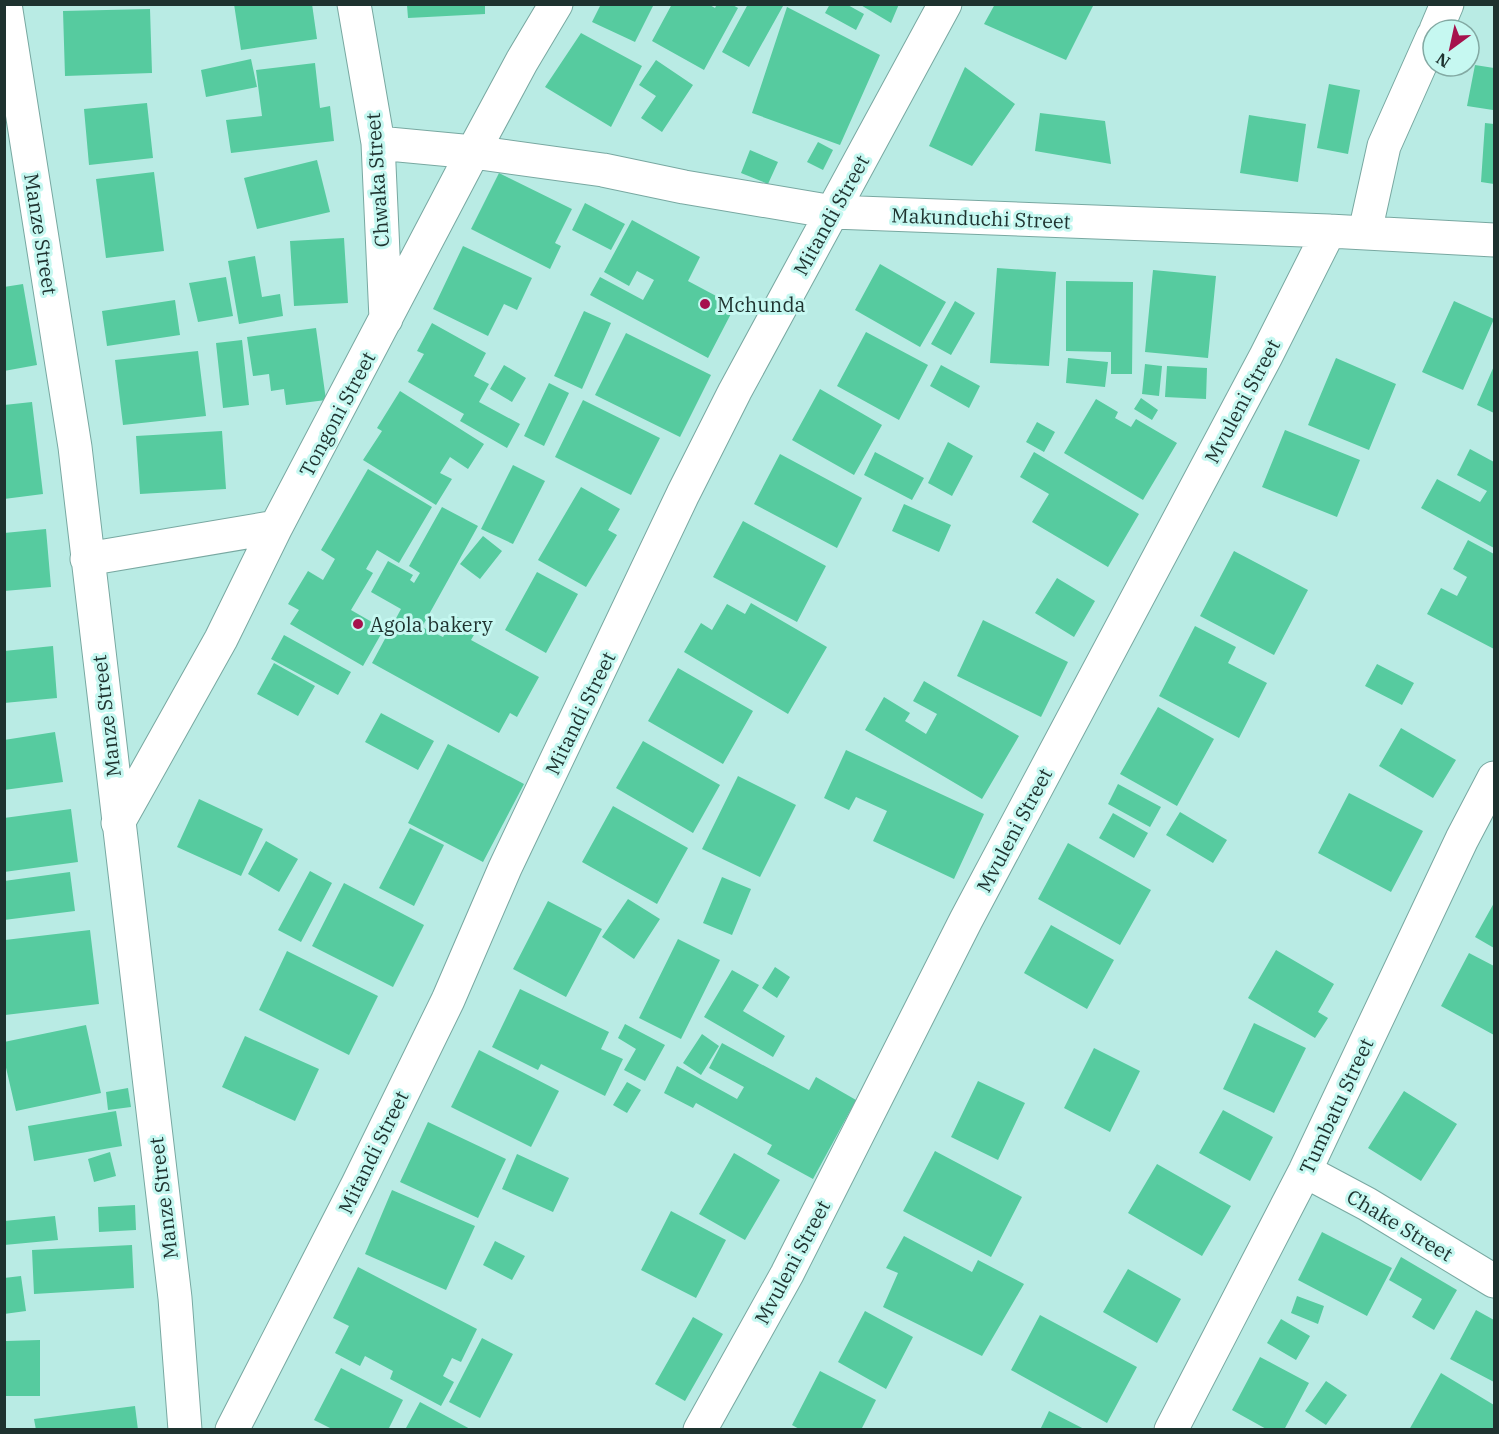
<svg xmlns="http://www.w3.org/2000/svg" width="1499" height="1434" font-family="'IBM Plex Serif',serif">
  <rect width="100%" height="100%" fill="#b9ebe4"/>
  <path fill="#56cb9f" d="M234 4H312L317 39 241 50Z
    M601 4H654L635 42 592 22Z
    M672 4H708L715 8 717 4H731L738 8 704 70 652 41Z
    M748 4 783 6 749 67 722 52Z
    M830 4H846L864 14 856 30 825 13Z
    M859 4H899L891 23Z
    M995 4H1094L1066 60 984 24Z
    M407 5H485V14L408 18Z
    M787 7 880 55 840 145 752 113Z
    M150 9 152 73 65 76 63 11Z
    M581 33 642 66 611 127 545 87Z
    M251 59 257 87 206 97 201 70Z
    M656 60 693 85 662 132 641 118 656 96 639 85Z
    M315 63 320 108 330 106 334 141 231 153 226 120 262 116 256 70Z
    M1475 65 1494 68 1493 110 1467 106Z
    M965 67 1015 104 972 166 929 146Z
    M1329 84 1360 90 1348 154 1317 148Z
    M147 103 153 158 89 165 84 109Z
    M1040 113 1105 121 1111 164 1035 151Z
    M1249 115 1306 124 1298 182 1240 173Z
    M1485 123 1494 124V184L1481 182Z
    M818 142 833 150 823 170 807 162Z
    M750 150 778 162 768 184 741 173Z
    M317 160 330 212 257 229 244 178Z
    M154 172 164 251 106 258 96 179Z
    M499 173 572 209 555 243 561 246 550 269 471 229Z
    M585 203 625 224 611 250 572 230Z
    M632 220 700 257 688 281 735 306 708 358 590 295 600 277 643 300 654 280 637 271 629 286 604 272Z
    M344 238 348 303 294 306 290 241Z
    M463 246 532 278 517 310 504 304 488 336 433 309Z
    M255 256 262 297 280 294 283 316 239 324 228 261Z
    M880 264 946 302 920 347 855 310Z
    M997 268 1056 272 1049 366 990 363Z
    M1153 270 1216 276 1208 358 1145 352Z
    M226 277 233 316 198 322 189 283Z
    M1066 281 1133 282 1132 374H1111V352L1066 351Z
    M23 284 37 365 4 371V287Z
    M175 300 180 335 107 346 102 311Z
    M955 301 975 313 951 355 931 344Z
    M1454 301 1494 319 1463 390 1422 372Z
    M584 311 611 323 582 389 554 376Z
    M432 323 486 353 474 376 489 384 479 402 520 424 507 448 460 421 464 414 408 382 424 354 417 351Z
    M316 328 326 400 286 405 284 389 271 391 269 374 253 376 247 337Z
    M866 332 928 365 899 420 837 386Z
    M626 333 711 375 680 437 595 395Z
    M242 340 249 405 223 408 216 343Z
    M198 351 206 416 123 425 115 360Z
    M1068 358 1108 362 1105 387 1066 383Z
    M1336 358 1396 384 1369 450 1308 425Z
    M1145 364 1162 366 1159 396 1142 394Z
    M504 365 526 378 512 402 490 389Z
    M941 365 980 386 969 408 930 386Z
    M1167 366 1207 368 1206 399 1165 397Z
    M1494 366V413L1477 405Z
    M549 383 569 393 544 446 524 436Z
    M820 389 882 425 854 475 792 440Z
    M400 391 484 444 468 469 450 457 440 473 452 479 436 505 363 460 382 431 377 428Z
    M1141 398 1158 410 1152 420 1134 409Z
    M1096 399 1118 412 1115 418 1131 427 1136 419 1177 443 1143 500 1064 453Z
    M583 400 660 438 631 495 555 457Z
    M32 402 43 494 4 499V405Z
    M1037 422 1055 432 1044 452 1026 442Z
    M1285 430 1360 460 1337 517 1262 487Z
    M222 431 226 489 140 494 136 436Z
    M948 442 973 456 952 496 928 483Z
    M1470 449 1494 462V548L1421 508 1437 479 1480 502 1487 491 1457 475Z
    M875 452 924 478 912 500 864 475Z
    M1034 452 1139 514 1108 567 1032 522 1049 494 1020 477Z
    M780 454 862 498 837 548 754 504Z
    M513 465 545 481 513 544 481 529Z
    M368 469 432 507 399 563 377 550 366 569 373 573 351 610 384 629 363 666 290 624 299 610 288 604 308 571 323 580 335 559 321 550Z
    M581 487 620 509 608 530 617 535 586 587 538 560Z
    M904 504 951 525 939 552 892 531Z
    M442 507 478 526 422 627 443 637 455 616 478 628 471 640 539 677 517 717 510 713 499 733 372 663 401 609 371 592 388 561 413 575 410 580 414 583 420 573 409 566Z
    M743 521 826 566 797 622 713 577Z
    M46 529 51 587 4 591V533Z
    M483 536 502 551 480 579 460 564Z
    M1468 540 1494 554V649L1427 614 1441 588 1457 596 1467 577 1453 569Z
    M1234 551 1308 590 1274 655 1200 616Z
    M537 572 578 594 546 653 505 630Z
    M1057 578 1095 601 1074 637 1035 613Z
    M751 603 827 647 788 714 684 652 701 623 712 630 727 604 745 614Z
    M983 620 1068 662 1041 717 957 676Z
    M1195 626 1236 647 1228 663 1267 683 1239 738 1159 696Z
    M284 635 351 672 338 695 271 659Z
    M53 646 57 698 4 703V651Z
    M274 663 315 686 298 716 257 694Z
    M1377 664 1414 683 1402 705 1365 686Z
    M678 668 753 711 723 764 648 721Z
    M924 681 1019 736 982 799 865 730 884 697 910 713 905 721 926 734 937 714 913 701Z
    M1158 707 1214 739 1177 806 1120 774Z
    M381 713 434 741 418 770 365 742Z
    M1401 728 1456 760 1433 798 1379 766Z
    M55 732 63 782 4 790V740Z
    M643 741 720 785 693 833 616 788Z
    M448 744 524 784 483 862 408 823Z
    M846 750 984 814 954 879 873 841 887 811 856 797 849 810 824 798Z
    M738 776 796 805 760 877 702 849Z
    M1118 784 1161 807 1150 827 1108 804Z
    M1349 793 1423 831 1391 892 1318 853Z
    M199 799 263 829 241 876 177 847Z
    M613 806 688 848 657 904 582 862Z
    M71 809 78 862 4 872V818Z
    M1180 812 1227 840 1213 863 1166 835Z
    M1113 813 1148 833 1134 858 1099 838Z
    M410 828 444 845 414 906 379 888Z
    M266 841 298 859 279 892 248 874Z
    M1068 843 1151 890 1120 945 1038 899Z
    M310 871 332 883 301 942 278 930Z
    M70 872 75 911 4 920V881Z
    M722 877 751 889 732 935 703 923Z
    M344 883 424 925 393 987 312 946Z
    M628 899 660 919 634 959 602 937Z
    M548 901 602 929 566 997 513 969Z
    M1494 903V948L1475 937Z
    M1051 925 1114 960 1087 1009 1024 973Z
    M90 930 99 1004 5 1015V940Z
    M678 939 720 960 681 1039 639 1018Z
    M1276 950 1334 984 1318 1012 1328 1018 1315 1038 1248 998Z
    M287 951 378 996 349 1055 259 1010Z
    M1469 953 1494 966V1035L1441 1006Z
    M775 967 790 977 777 998 762 988Z
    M732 970 759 985 743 1011 785 1036 773 1057 704 1017Z
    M520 989 609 1032 601 1049 623 1059 605 1096 541 1064 538 1070 492 1047Z
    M1254 1023 1306 1048 1274 1113 1223 1089Z
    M625 1024 665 1045 645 1081 624 1070 636 1049 618 1038Z
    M86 1025 101 1093 16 1111 4 1059V1042Z
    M702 1034 719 1046 701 1075 683 1063Z
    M245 1036 319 1069 295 1121 222 1087Z
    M722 1043 809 1090 816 1077 856 1100 813 1179 767 1154 772 1145 696 1103 693 1108 664 1093 677 1066 737 1099 744 1087 709 1068Z
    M1094 1048 1140 1071 1110 1132 1064 1108Z
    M479 1050 559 1091 531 1147 451 1107Z
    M978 1081 1025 1103 998 1160 951 1137Z
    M627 1082 641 1090 627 1113 613 1105Z
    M128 1088 131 1107 108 1110 106 1092Z
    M1404 1091 1457 1124 1421 1181 1368 1148Z
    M1223 1110 1273 1137 1250 1181 1199 1153Z
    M116 1111 122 1146 34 1161 28 1126Z
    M428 1122 506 1159 478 1218 400 1182Z
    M935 1151 1022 1197 991 1257 903 1211Z
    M110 1152 116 1176 94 1182 88 1159Z
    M734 1153 780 1180 745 1240 699 1214Z
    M517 1154 569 1178 553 1212 502 1189Z
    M1157 1164 1231 1206 1202 1256 1128 1213Z
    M392 1190 475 1226 446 1290 365 1254Z
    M135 1205 136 1230 99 1232 98 1207Z
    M671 1211 726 1240 696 1298 641 1270Z
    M55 1216 58 1240 4 1245V1221Z
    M1322 1232 1392 1268 1367 1316 1298 1280Z
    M904 1236 972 1272 978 1260 1024 1284 982 1356 883 1307 898 1273 886 1268Z
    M495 1241 525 1256 512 1280 483 1265Z
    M132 1245 134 1288 34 1294 32 1250Z
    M1401 1257 1457 1290 1434 1330 1412 1317 1422 1299 1389 1280Z
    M358 1267 477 1329 461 1362 452 1358 443 1376 454 1382 441 1406 390 1379 393 1371 365 1356 360 1366 335 1353 349 1326 333 1318Z
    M1128 1269 1181 1299 1157 1343 1103 1312Z
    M21 1276 26 1311 4 1314V1278Z
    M1297 1296 1324 1306 1318 1324 1291 1313Z
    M1476 1310 1494 1320V1382L1450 1359Z
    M865 1311 913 1337 886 1389 838 1362Z
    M1040 1315 1137 1367 1107 1423 1011 1370Z
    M693 1317 723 1334 685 1401 655 1384Z
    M1281 1319 1310 1336 1296 1360 1267 1343Z
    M482 1338 513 1354 480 1418 449 1402Z
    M40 1340V1396H4L6 1341Z
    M1260 1357 1309 1383 1284 1430H1268L1232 1410Z
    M341 1368 403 1400 388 1430H334L314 1420Z
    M820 1371 876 1400 861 1430H801L792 1425Z
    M1441 1373 1494 1405V1430H1409Z
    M1326 1381 1347 1395 1326 1425 1305 1411Z
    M420 1402 472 1430 406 1428Z
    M135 1406 138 1430H36L34 1419Z
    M1049 1411 1086 1430H1040Z"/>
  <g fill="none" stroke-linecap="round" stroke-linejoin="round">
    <defs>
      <path id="minor" d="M5 4 75 447 175 1298 185 1430
        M354 4 378 143 386 319
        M1436 30 1447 4
        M378 143 473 152 603 170 684 187 833 212 1329 231 1494 240
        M1365 232 1384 146 1433 36
        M87 559 276 527
        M118 823 221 639 276 527 473 152 522 61 556 4
        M1305 1171 1367 1204 1494 1281
        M232 1430 358 1184 448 1000 505 868 683 494 735 391 945 4
        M700 1430 787 1274 966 920 1266 356 1329 231
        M1171 1430 1305 1171 1462 839 1494 778"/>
    </defs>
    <use href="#minor" stroke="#78a8a1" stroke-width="35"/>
    <use href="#minor" stroke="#fff" stroke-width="33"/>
  </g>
  <g fill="#a6124d" stroke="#c6f8f1" stroke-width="2">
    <circle cx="705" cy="304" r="6"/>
    <circle cx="358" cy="624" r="6"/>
  </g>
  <g text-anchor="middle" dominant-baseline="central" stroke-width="6" stroke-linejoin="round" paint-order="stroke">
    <g font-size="20" fill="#1e322f" stroke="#c6f8f1">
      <text transform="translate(377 180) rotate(-94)">Chwaka Street</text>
      <text transform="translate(831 215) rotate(-61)">Mitandi Street</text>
      <text transform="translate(981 218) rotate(2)">Makunduchi Street</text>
      <text transform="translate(41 234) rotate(81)">Manze Street</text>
      <text transform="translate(1242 401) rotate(-62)">Mvuleni Street</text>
      <text transform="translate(337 414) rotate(-62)">Tongoni Street</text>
      <text transform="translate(580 713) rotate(-64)">Mitandi Street</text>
      <text transform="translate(106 716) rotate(-97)">Manze Street</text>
      <text transform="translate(1014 830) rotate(-62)">Mvuleni Street</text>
      <text transform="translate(1336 1106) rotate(-65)">Tumbatu Street</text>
      <text transform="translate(373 1152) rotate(-64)">Mitandi Street</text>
      <text transform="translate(163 1198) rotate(-97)">Manze Street</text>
      <text transform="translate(1400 1225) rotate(31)">Chake Street</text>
      <text transform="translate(792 1262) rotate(-62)">Mvuleni Street</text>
    </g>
    <g font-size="20" fill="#1e322f" stroke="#c6f8f1" text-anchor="start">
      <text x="717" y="304">Mchunda</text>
      <text x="370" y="624">Agola bakery</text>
    </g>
  </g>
  <rect width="1499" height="1434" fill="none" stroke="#1e322f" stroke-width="12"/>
  <g transform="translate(1451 48) rotate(213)"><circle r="28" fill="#c6f8f1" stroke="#83a9a3" stroke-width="1.5"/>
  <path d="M0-4.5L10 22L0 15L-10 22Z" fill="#a6124d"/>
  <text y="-9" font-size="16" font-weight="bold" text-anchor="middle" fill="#1e322f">N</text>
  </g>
</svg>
